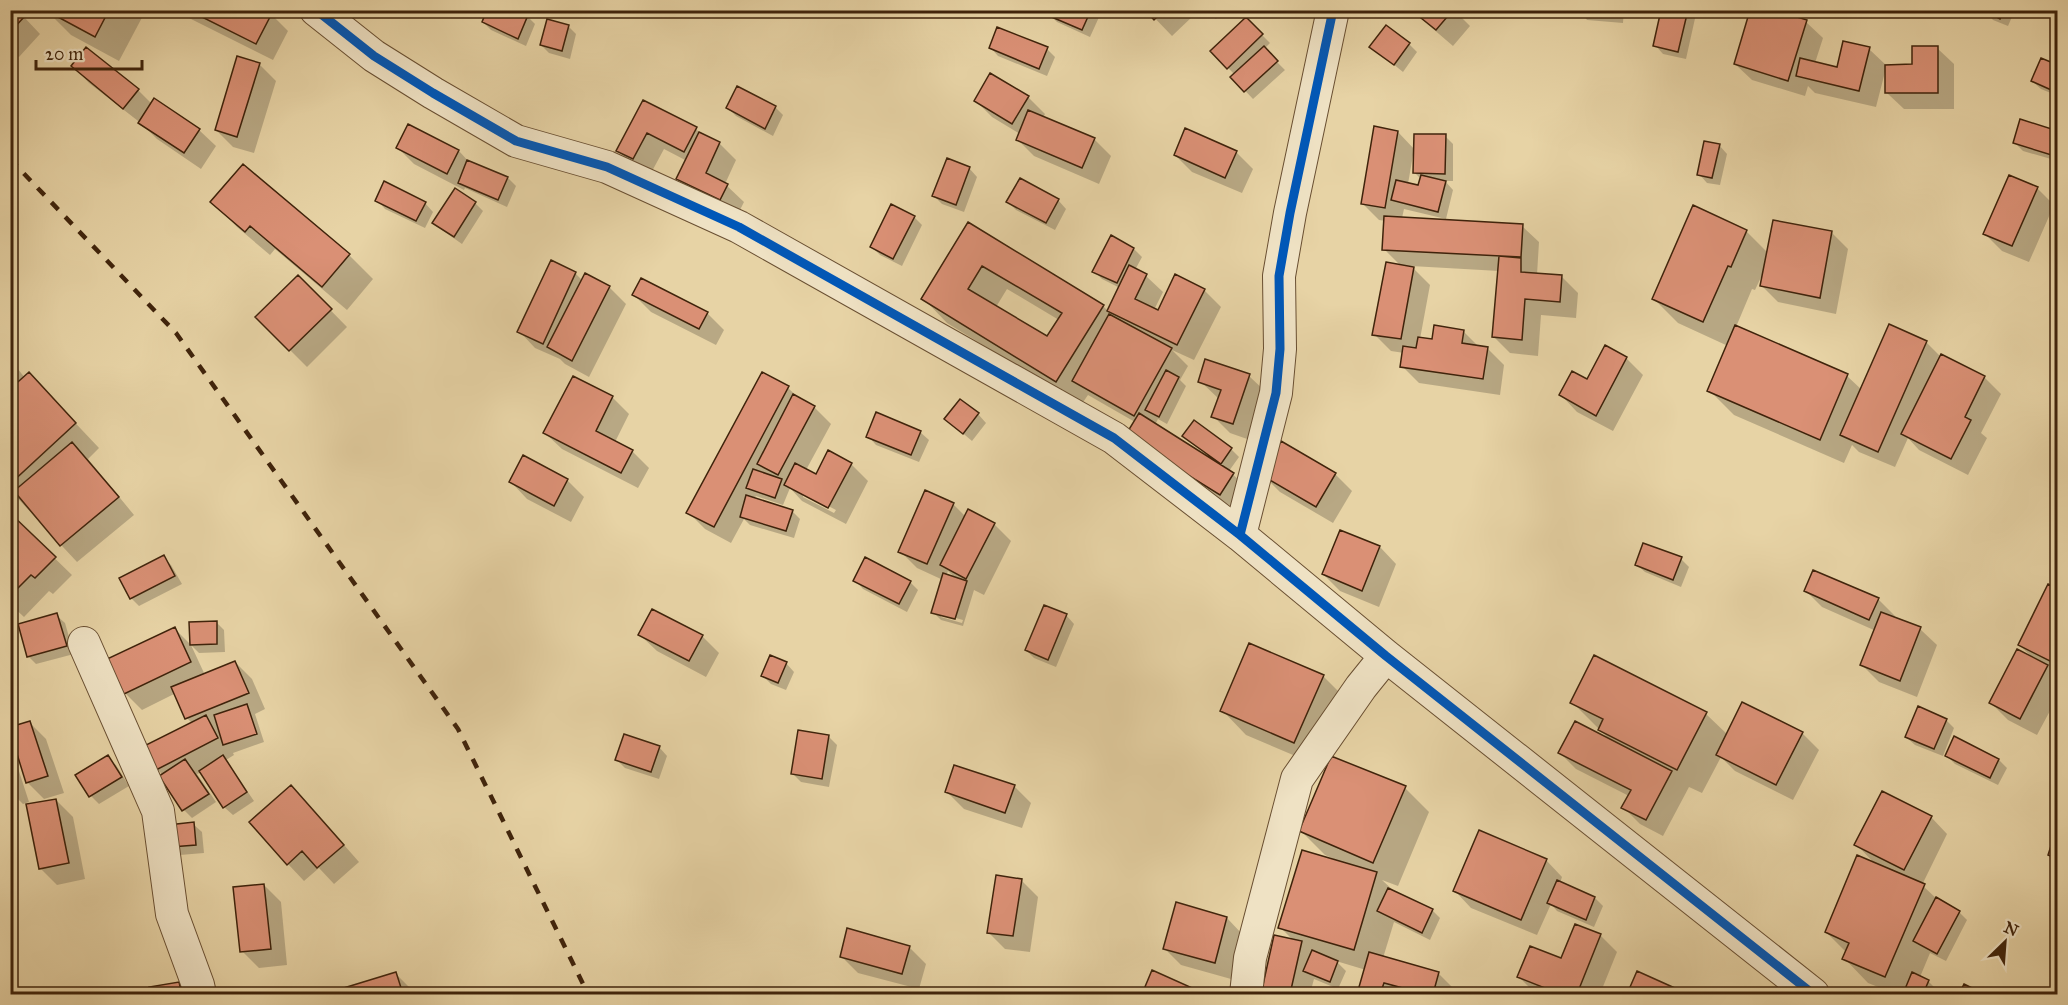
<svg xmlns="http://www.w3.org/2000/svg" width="2068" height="1005" font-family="'IM FELL Great Primer',serif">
  <rect width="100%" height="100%" fill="#e7d3a5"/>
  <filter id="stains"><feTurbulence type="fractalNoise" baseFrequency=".00333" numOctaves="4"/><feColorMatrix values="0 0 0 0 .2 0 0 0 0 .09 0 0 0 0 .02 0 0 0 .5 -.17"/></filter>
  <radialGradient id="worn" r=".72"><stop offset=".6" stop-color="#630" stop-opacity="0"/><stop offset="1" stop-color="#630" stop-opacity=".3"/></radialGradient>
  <path fill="#0003" fill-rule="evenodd" d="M10 10 24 17 40 34 19 57 10 49Z
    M146 10 119 61 71 35 47 11Z
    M173 10H264L271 14 288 31 273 60Z
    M1050 10H1096L1100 15 1090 37 1057 22 1049 14Z
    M1147 10H1188L1193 16 1172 36Z
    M1204 10H1222L1216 19Z
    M1411 10H1454L1470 26 1453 46Z
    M1579 10H1624L1623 23 1587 20Z
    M1662 10H1693L1696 14 1686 59 1663 54 1655 45Z
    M1985 10H2015L2008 26 1993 20Z
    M527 16 535 24 526 46 491 30 483 22Z
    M1246 19 1270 43 1264 49 1285 70 1253 99 1232 77 1235 75 1212 51Z
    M1806 22 1823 38 1815 63 1838 69 1869 49 1887 66H1914L1937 48 1954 64V109H1904L1887 93 1886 68 1876 107 1815 93 1808 86 1805 96 1752 80 1735 64Z
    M568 26 576 34 570 59 549 53 541 45Z
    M1409 44 1417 52 1403 72 1371 46Z
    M990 47 1047 49 1055 57 1047 76 998 56Z
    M86 49 138 90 152 104 199 130 216 146 201 169 157 139 142 124 89 83 73 66Z
    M259 64 276 81 254 153 233 147 216 130Z
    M2058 67V96L2041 89 2032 81Z
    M1028 97 1045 114 1043 118 1094 139 1111 156 1099 184 1034 156 1017 139 1020 134 992 117 975 100Z
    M644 102 696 129 702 135 719 143 736 160 725 184 744 202 737 216 695 196 678 179 687 161 664 149 650 175 635 167 618 151Z
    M775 107 783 115 773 136 736 116 728 108Z
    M1398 132 1415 150 1445 136 1453 144V181H1445L1453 190 1446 219 1404 209 1402 218 1522 226 1539 242 1537 275 1561 276 1578 293 1576 318 1541 315 1538 356 1510 353 1494 337 1499 271 1411 266 1430 285 1420 339 1433 341 1463 331 1479 347 1487 348 1504 365 1500 395 1419 383 1402 366 1404 353 1391 351 1374 334 1401 266 1384 249 1385 221 1379 220 1362 203ZM1413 155H1415V173L1421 179 1419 187 1408 184Z
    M2058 133V161L2023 151 2015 143Z
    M1719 145 1727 154 1720 185 1707 183 1699 174Z
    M398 148 459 151 470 163 508 178 516 186 507 207 465 188 464 190 414 164Z
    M1236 152 1253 169 1242 193 1192 172 1175 155Z
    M969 168 977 177 964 212 942 204 934 196Z
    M2037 188 2054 205 2029 262 2002 251 1985 234Z
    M377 200 425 203 433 212 425 228 385 209Z
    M1058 200 1066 209 1055 230 1016 210 1008 202Z
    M213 202 349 255 373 279 347 310 275 249 270 255 237 227Z
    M475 203 483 211 462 244 442 230 434 222Z
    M914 217 922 225 902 266 880 255 872 247Z
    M969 224 1103 306 1108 311 1120 288 1102 279 1094 271 1134 249 1142 257 1135 270 1146 276 1163 292 1154 310 1159 312 1204 290 1221 307 1194 360 1172 350 1188 366 1180 380 1186 386 1167 424 1158 419 1155 425 1210 459 1211 457 1193 444 1231 449 1239 457 1229 471 1250 490 1237 510 1144 452 1135 422 1088 395 1081 405 947 323 923 298ZM1007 289 1059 320 1048 338 996 307Z
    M1746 231 1768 253 1831 232 1848 249 1836 314 1778 302 1762 286 1763 273 1755 290 1752 289 1736 327 1847 376 1862 390 1926 342 1941 357 1984 377 2001 394 1981 433 1987 438 1968 475 1919 450 1908 438 1895 467 1859 452 1852 445 1844 463 1734 415 1709 390 1728 346 1678 323 1654 299Z
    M552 262 576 274 583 281 586 275 610 288 626 304 589 377 565 364 560 359 535 348 519 331Z
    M298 277 347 327 307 367 257 317Z
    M634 295 707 313 724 330 716 345 651 312Z
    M1626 358 1643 375 1613 431 1577 412 1561 395Z
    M10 359 25 378 29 374 99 448 88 459 134 515 77 562 10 490Z
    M1206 361 1249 376 1266 392 1250 440 1230 433 1213 416 1219 399 1200 381Z
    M573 378 612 397 629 414 615 442 632 451 649 468 638 488 562 449 545 433Z
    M788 388 800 399 814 407 831 424 806 470 816 476 851 464 868 481 846 524 802 501 790 488 783 505 756 496 754 499 792 511 800 519 794 538 750 525 744 519 731 543 705 529 688 512ZM803 493 836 510 834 513 803 497Z
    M978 414 986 423 972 441 946 419Z
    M920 432 929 440 919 462 876 445 868 436Z
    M1335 474 1352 491 1333 523 1280 492 1263 475Z
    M567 480 584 497 571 522 527 499 511 482Z
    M953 504 966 517 994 524 1011 541 984 595 974 590 963 626 941 620 933 612 943 580 917 568 900 551ZM948 571 955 578 946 576ZM941 614 963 620 962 623 941 617Z
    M10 515 72 575 53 594 49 591 24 617 10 604Z
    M1341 532 1380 547 1396 564 1379 607 1340 591 1323 574Z
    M163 557 171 565 182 584 139 606 131 598Z
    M1681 559 1689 567 1681 587 1645 572 1636 564Z
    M855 580 910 582 918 590 907 612 863 589Z
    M2058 590V672L2052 670 2058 676V696L2037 735 2008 720 1991 703 2032 657 2019 645Z
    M1806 591 1878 599 1895 616 1894 618 1920 629 1937 645 1917 697 1879 682 1862 665 1876 631 1822 607Z
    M56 615 65 623 74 654 36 664 28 656Z
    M1066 615 1074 624 1056 667 1034 658 1026 650Z
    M216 622 224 630 225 652 199 653 191 645Z
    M174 628 191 645 205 675 235 662 252 679 265 709 255 714 264 742 233 753 234 755 226 760 254 801 233 815 224 807 202 772 197 774 216 802 192 818 184 810 161 777 163 775 157 769 192 723 187 718 176 693 142 710 125 693Z
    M640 635 702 636 719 653 706 677 657 651Z
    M786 663 794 672 786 690 771 684 762 675Z
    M1323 676 1348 701 1319 766 1246 735 1222 710Z
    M1572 702 1706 714 1728 735 1802 733 1819 750 1793 800 1735 771 1721 757 1702 793 1689 787 1663 836 1640 824 1623 807 1629 796 1576 769 1560 753 1610 740Z
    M1946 720 1954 728 1943 756 1915 745 1906 737Z
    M29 722 46 739 64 793 44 799 28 783 21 760 16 762 29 802 23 804 10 791V729Z
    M829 737 837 745 829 787 801 782 793 774Z
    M659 747 667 756 659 779 625 768 617 760Z
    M1947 756 1999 760 2007 768 1998 785 1955 764Z
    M107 757 116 765 129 786 99 804 91 796 77 775Z
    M1014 786 1031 803 1022 828 964 809 947 792Z
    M1405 788 1429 812 1398 886 1382 880 1396 893 1432 910 1440 918 1430 940 1394 922 1383 958 1438 973 1455 990 1454 994H1359L1366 970 1336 961 1346 971 1338 989 1314 979 1310 994H1262L1275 936 1294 941 1280 927 1334 859 1325 855 1300 830Z
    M56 800 73 817 85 879 57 885 40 868Z
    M308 804 359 862 334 884 319 868 304 881 288 864Z
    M1931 817 1947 834 1922 885 1939 901 1959 912 1967 920 1946 961 1930 953 1920 977 1928 981 1936 989 1934 994H1896L1868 983 1844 958 1846 952 1826 932 1876 865 1856 844Z
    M193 824 202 832 204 853 180 855 172 847Z
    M1546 860 1562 877 1560 883 1595 898 1603 906 1594 927 1557 911 1551 904 1537 935 1471 908 1455 891Z
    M1021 880 1038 897 1030 952 1005 949 988 932Z
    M264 885 281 902 287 965 259 968 242 951Z
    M1227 918 1243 935 1231 979 1181 965 1165 949Z
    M1576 926 1600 935 1617 952 1600 994H1536L1519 977 1561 960Z
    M909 947 926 964 919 989 858 973 841 956Z
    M1153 972 1198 992 1201 994H1144Z
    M395 973 412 990 413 994H329Z
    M1638 973 1676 990 1681 994H1629Z
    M179 984 190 994H152L151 988Z
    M1117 991 1128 994H1116Z
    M11 993 89 994H10Z"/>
  <path fill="#da9075" stroke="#3f230b" stroke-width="1.5" fill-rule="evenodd" d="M10 10H18L25 16 10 32Z
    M45 10H109L95 37Z
    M188 10H267L272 13 256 44Z
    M487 10H518L528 15 518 39 482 22Z
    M1049 10H1091L1082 30 1047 15Z
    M1145 10H1164L1154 20Z
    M1411 10H1453L1436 30Z
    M1577 10H1615V15L1577 12Z
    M1661 10H1688L1678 52 1653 46Z
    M1750 10H1774L1807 20 1788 81 1734 64Z
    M1984 10H2004L2000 19Z
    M1246 17 1263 34 1227 69 1210 51Z
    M547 19 569 25 562 51 540 45Z
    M1386 25 1410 43 1394 65 1369 47Z
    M997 27 1048 47 1039 69 989 48Z
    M1843 41 1870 47 1859 91 1796 76 1800 58 1837 67Z
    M1264 46 1278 61 1244 92 1230 77Z
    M1912 46H1938V93H1885V65L1912 64Z
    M86 47 139 89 123 109 71 66Z
    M237 56 260 63 237 137 215 130Z
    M2041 58 2058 65V93L2031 81Z
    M990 73 1029 96 1012 124 974 101Z
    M737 86 776 106 765 129 726 108Z
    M154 98 200 129 184 153 138 123Z
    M643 100 697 127 684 152 647 133 633 159 616 151Z
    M1028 110 1095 138 1082 168 1016 140Z
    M2020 119 2058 131V157L2013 143Z
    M408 124 459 150 447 174 396 148Z
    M1374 126 1398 131 1385 208 1361 204Z
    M1185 128 1237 151 1225 178 1174 155Z
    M699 132 720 142 706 173 728 184 720 200 676 179Z
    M1414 134H1446L1445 174 1413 173Z
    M1704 141 1720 144 1712 178 1697 175Z
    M947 158 970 167 956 205 932 196Z
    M467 160 508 177 498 200 458 183Z
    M243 164 350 254 322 287 250 226 245 232 210 202Z
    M1421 175 1446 181 1438 212 1391 200 1396 180 1418 185Z
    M2009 175 2038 187 2012 246 1983 234Z
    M1020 178 1059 199 1046 223 1006 202Z
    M384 181 426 202 416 221 375 201Z
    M455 188 476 202 454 237 432 223Z
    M891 204 915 216 893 259 870 247Z
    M1693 205 1747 230 1731 267 1728 266 1703 322 1652 299Z
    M1384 216 1523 224 1521 257 1382 250Z
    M1773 220 1832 231 1820 298 1760 286Z
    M968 222 1104 305 1056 382 921 299ZM982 266 1062 313 1047 336 968 289Z
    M1111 235 1134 248 1117 283 1092 272Z
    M1499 256 1521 258V272L1562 275 1560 302 1525 299 1522 340 1492 337Z
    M551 260 576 272 543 344 517 332Z
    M1386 262 1414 267 1401 339 1372 335Z
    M1129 265 1147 274 1135 299 1158 310 1175 274 1205 289 1177 345 1107 311Z
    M585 273 610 286 572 361 547 347Z
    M298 275 332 309 289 351 255 317Z
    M641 278 708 312 699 329 632 295Z
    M1109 314 1172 348 1134 416 1072 381Z
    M1889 324 1927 341 1878 452 1840 435Z
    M1434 325 1464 330 1462 343 1488 347 1483 379 1400 367 1403 346 1416 348 1418 337 1432 339Z
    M1735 325 1848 374 1820 440 1707 391Z
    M1605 345 1627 357 1596 416 1559 395 1572 371 1587 379Z
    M1941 354 1985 376 1965 417 1971 420 1951 459 1901 434Z
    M1205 359 1250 374 1233 424 1211 417 1221 390 1198 382Z
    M1166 370 1179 377 1159 417 1145 410Z
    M29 372 76 423 10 484V389Z
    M762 372 789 386 714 527 686 513Z
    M573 376 613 396 596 431 633 450 621 473 543 433Z
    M793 394 815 406 778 475 757 464Z
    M960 399 979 413 963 434 944 419Z
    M876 412 921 431 911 455 866 437Z
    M1139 413 1234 473 1220 495 1125 436Z
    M1194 420 1232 448 1221 464 1182 436Z
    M1281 441 1336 473 1316 507 1261 475Z
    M72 442 119 497 60 546 14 491Z
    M828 450 852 463 828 508 784 485 795 463 816 474Z
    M523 455 568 479 554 506 509 482Z
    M753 469 782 479 775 498 746 488Z
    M925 490 954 503 927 564 898 552Z
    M746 495 793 510 786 531 740 517Z
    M968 509 995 523 966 579 940 565Z
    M10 513 56 557 35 578 31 575 10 596Z
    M1340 530 1380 546 1362 591 1322 574Z
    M1643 543 1682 557 1673 580 1635 565Z
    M164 555 175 576 130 599 119 578Z
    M865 557 911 581 899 604 853 581Z
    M1813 570 1879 598 1869 620 1804 591Z
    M943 573 967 581 955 619 931 613Z
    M2048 584 2058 589V665L2018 645Z
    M1044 605 1067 614 1048 660 1025 650Z
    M652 609 703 635 689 661 638 635Z
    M1881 612 1921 627 1900 681 1860 665Z
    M57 613 67 646 27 657 18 624Z
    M217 621V644L190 645 189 622Z
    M175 627 191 662 124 694 107 659Z
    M1249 643 1324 675 1294 743 1220 711Z
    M2017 649 2048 665 2020 719 1989 703Z
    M770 655 787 662 778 683 761 676Z
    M1594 655 1707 712 1677 770 1598 730 1603 719 1570 703Z
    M235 661 249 693 185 719 171 687Z
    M1742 702 1803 732 1776 785 1716 755Z
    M247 704 257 734 223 745 214 715Z
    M1918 706 1947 719 1934 749 1905 737Z
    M206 715 218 738 156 770 144 746Z
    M30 721 48 776 26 783 13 741 10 742V727Z
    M1575 721 1672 771 1646 820 1621 808 1631 790 1558 753Z
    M798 730 829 735 822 779 791 774Z
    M624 734 660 746 651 772 615 760Z
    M1954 736 1999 759 1990 778 1945 756Z
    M108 755 122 777 89 797 75 775Z
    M223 755 247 792 223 808 199 771Z
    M1331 756 1406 786 1373 863 1299 831Z
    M185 759 209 794 182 811 159 776Z
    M954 765 1015 785 1005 813 945 792Z
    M291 785 344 845 317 868 302 851 287 865 249 822Z
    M1882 791 1932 816 1904 870 1854 845Z
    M56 799 69 863 39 869 26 804Z
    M194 822 196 845 171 847 168 825Z
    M2058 824V859L2048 855Z
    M1479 830 1547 859 1521 920 1453 891Z
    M1302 850 1377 872 1354 950 1278 928Z
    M1857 855 1925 884 1885 977 1842 959 1849 943 1825 932Z
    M996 875 1022 879 1013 936 987 933Z
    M1557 880 1595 897 1586 920 1547 903Z
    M264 884 271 949 240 952 233 887Z
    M1388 888 1433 909 1422 933 1377 911Z
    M1936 897 1960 911 1937 954 1913 941Z
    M1176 902 1227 917 1215 963 1163 949Z
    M1575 924 1601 934 1577 994H1560L1517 977 1530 946 1561 958Z
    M847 928 910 946 902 974 840 957Z
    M1274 935 1302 941 1290 994H1261Z
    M1312 950 1338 961 1330 982 1303 971Z
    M1369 952 1439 972 1433 994H1425L1384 983 1380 994H1357Z
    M1152 970 1199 991 1197 994H1142Z
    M1637 971 1677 989 1675 994H1627Z
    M396 972 403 994H324Z
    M1912 972 1929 980 1923 994H1917L1905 989Z
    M179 982 182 994H151L149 987Z
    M1964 984 1984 994H1959Z
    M10 991 102 993V994H10Z"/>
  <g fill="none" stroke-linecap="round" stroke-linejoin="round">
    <defs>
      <path id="minor" d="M316 10 374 56 433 93 516 141 607 167 739 227 1114 438 1240 535 1386 656 1813 994
        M1240 535 1276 393 1280 349 1279 276 1290 213 1333 10
        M84 643 158 811 172 914 198 985 200 994
        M1246 994 1250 958 1297 779 1361 687 1386 656"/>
    </defs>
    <use href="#minor" stroke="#694f32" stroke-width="34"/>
    <use href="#minor" stroke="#efe2c4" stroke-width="32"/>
    <path stroke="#3f230b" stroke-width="4.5" stroke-dasharray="10 10" stroke-linecap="butt" d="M10 159 176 333 458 729 588 994"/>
    <defs>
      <path id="cycleway" d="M316 10 374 56 433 93 516 141 607 167 739 227 1114 438 1240 535 1386 656 1813 994
        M1240 535 1276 393 1280 349 1279 276 1290 213 1333 10"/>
    </defs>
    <use href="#cycleway" stroke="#efe2c4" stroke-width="13"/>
    <use href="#cycleway" stroke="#0057b8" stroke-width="9"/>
  </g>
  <rect width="2068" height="1005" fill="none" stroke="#e7d3a5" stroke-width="36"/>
  <rect x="12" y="12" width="2044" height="981" fill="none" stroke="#3f230b" stroke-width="3"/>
  <rect x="18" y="18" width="2032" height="969" fill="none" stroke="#3f230b" stroke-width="1.5"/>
  <g transform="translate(2005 942) rotate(25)" stroke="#efe2c4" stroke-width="4.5" paint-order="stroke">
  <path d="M0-4.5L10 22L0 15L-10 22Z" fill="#3f230b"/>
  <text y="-9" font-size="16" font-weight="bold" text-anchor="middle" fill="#3f230b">N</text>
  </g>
  <path d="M36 60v9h106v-9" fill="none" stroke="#3f230b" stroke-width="3"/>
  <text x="45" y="60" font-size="18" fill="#3f230b" stroke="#efe2c4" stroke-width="4.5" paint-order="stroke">20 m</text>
  <rect width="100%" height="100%" filter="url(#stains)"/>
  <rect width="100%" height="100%" fill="url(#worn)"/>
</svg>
